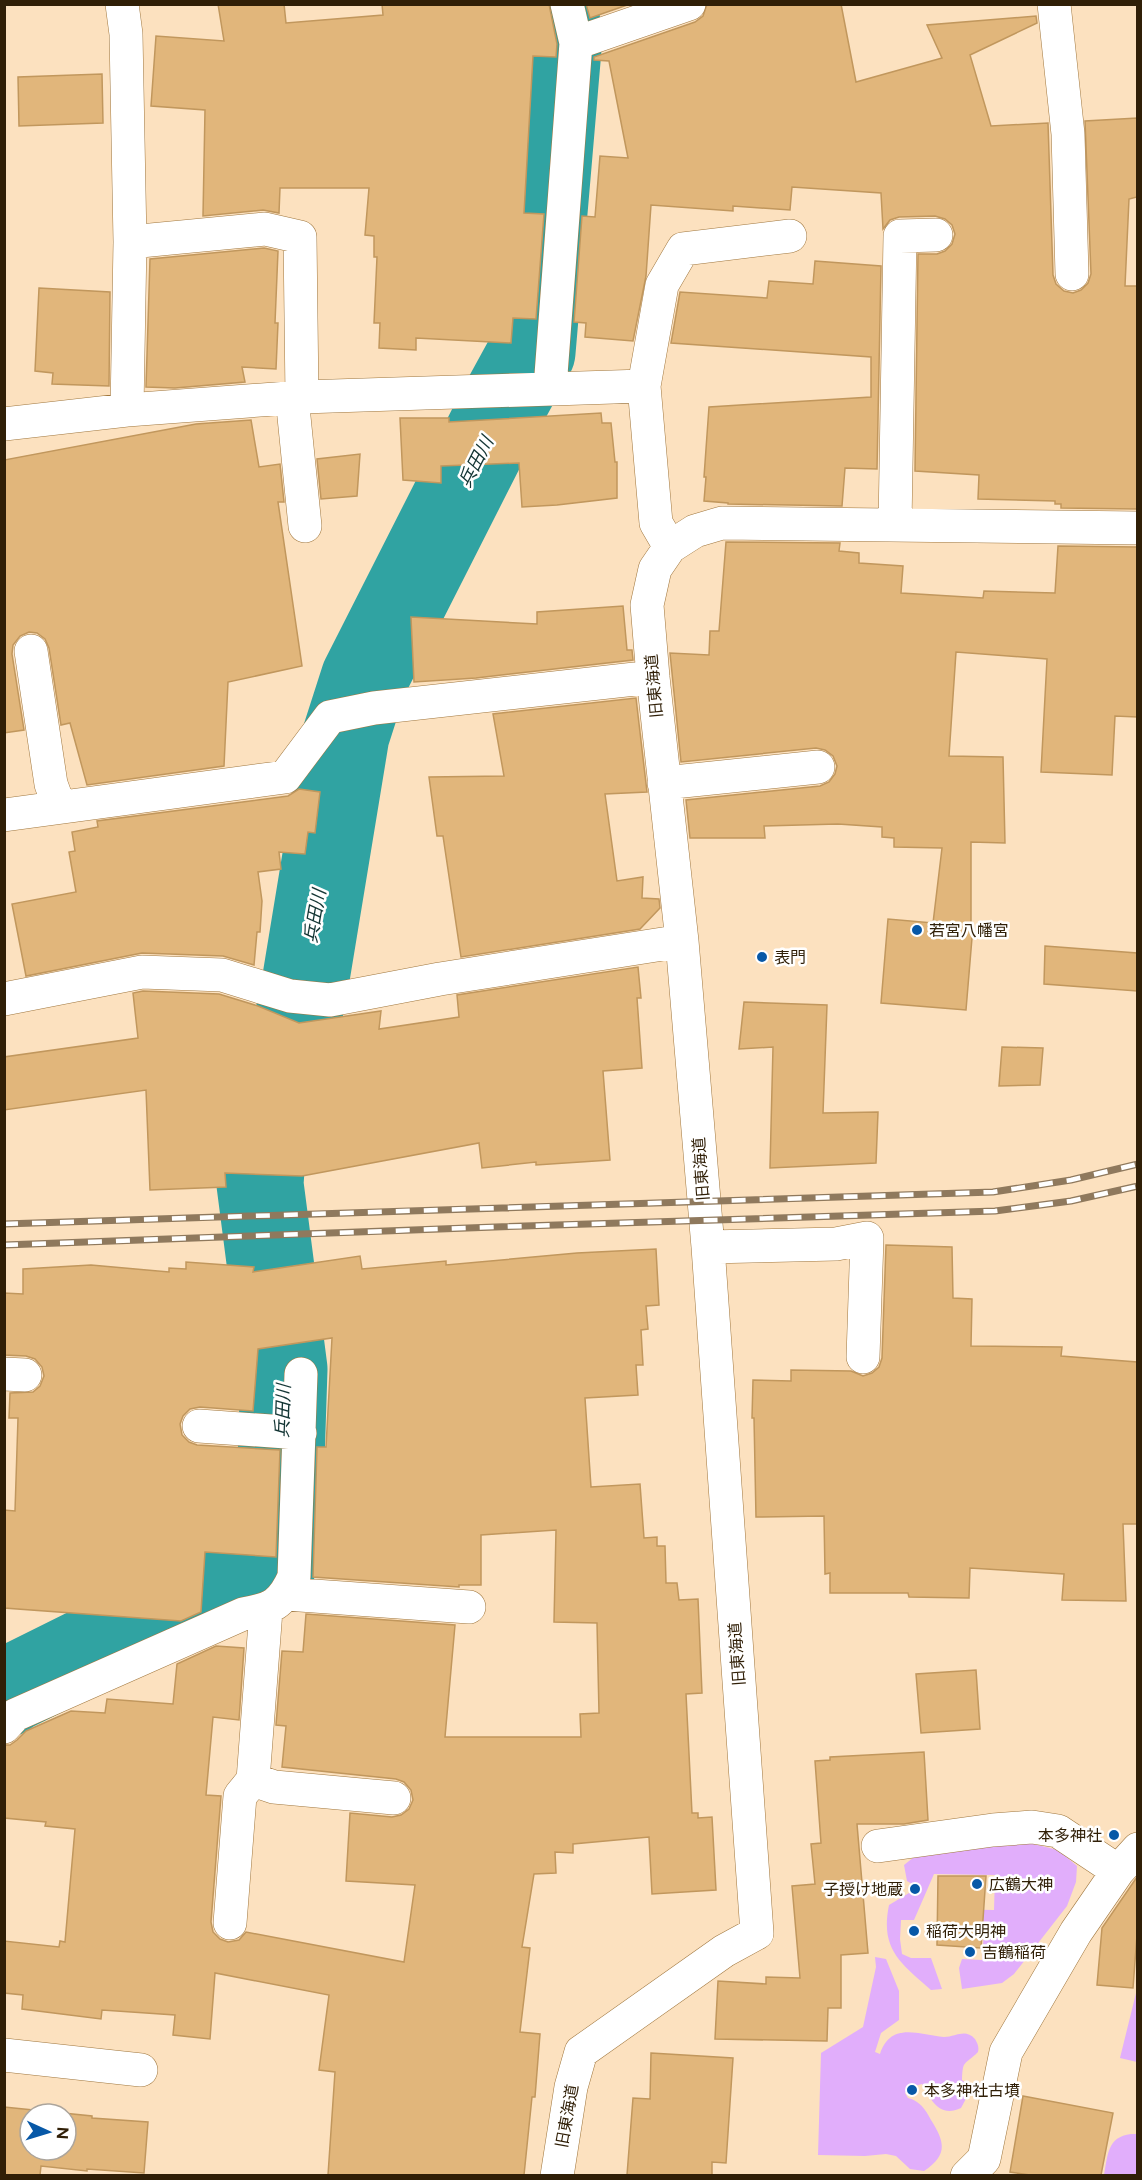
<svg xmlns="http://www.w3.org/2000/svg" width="1142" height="2180" font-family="Figtree,'Noto Sans JP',sans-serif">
  <rect width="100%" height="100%" fill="#fce1bf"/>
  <path fill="#e1aefb" d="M1021 1841 1058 1850 1077 1866 1076 1882 1067 1906 1014 1974 1002 1983 962 1989 959 1968 962 1959 982 1960 984 1931 953 1929 937 1912 939 1909 994 1910 995 1875 934 1874 914 1920H901L900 1939 902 1954 911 1958H931L942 1989 931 1990C900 1963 880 1949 889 1905L909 1893 912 1884 907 1881 904 1865 919 1853Z
    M875 1957 886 1959 899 1991V2020L881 2033 875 2052 880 2054C891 2021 919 2035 944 2037 956 2037 965 2028 975 2039 978 2044 979 2047 978 2052 964 2066 963 2059 962 2080L968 2085 969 2093 961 2108C939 2118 931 2100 922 2084L911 2087 905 2093 908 2098C920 2101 925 2109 931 2120 945 2142 948 2155 924 2171L910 2169 896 2156 886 2154 865 2156 818 2155 821 2053 863 2027 876 1967Z
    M1137 1989H1138L1137 2062 1120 2058Z
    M1131 2134H1137V2175H1104C1108 2155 1107 2137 1131 2134Z"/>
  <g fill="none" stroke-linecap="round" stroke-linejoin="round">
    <path stroke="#30a3a2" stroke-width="87" d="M4 1694 11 1689 128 1631 269 1574 278 1552 284 1369 260 1184 265 1113 297 1024 306 978 346 735 364 679 503 405 532 352 559 37 554 4"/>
  </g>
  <path fill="#e1b67b" stroke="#c1975d" stroke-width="1.5" fill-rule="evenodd" d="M218 4H284L286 23 383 15 382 4H549L557 44 556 57 533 56 524 213 544 214 536 319 513 318 511 343 416 338V350L379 348 380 323H374L377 257H374V236L365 235 369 188H280L279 213 263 210 203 216 205 110 151 106 156 36 224 41Z
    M586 4H630L590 18Z
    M707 4H841L856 82 942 58 927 25 1036 16 1037 23 970 55 991 126 1048 123 1053 275 1056 284 1064 291 1073 293 1081 290 1088 283 1091 274 1085 121 1137 118V197L1129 199 1125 286H1137V509L1061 508V504H1055V501L978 499 979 475 915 471 918 254H937L945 251 952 244 955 234 952 225 945 219 935 216 899 217 890 220 883 229 881 193 792 187 790 210 733 206V211L651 205 646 276 633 341 585 337 586 323 574 322 582 216 595 217 600 156 628 158 609 61 594 60V57L695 22 703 16Z
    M102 74 103 123 19 126 18 77Z
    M264 248 278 251 275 323H278L276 369 242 367 245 382 175 388 146 387 150 259Z
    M815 261 881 266 877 469 845 468 842 506 728 504V503L704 501 706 477H704L709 407 871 397V357L671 343 680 292 767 298 769 281 813 284Z
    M39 288 110 292 109 386 52 384 53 373 35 371Z
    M601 413 602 423H611L615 462H617V498L557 505 522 507 519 463 441 466V483L403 480 400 418H449V422Z
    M251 420 259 467 280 464 284 502H278L302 666 228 682 224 766 87 785 70 723 61 725 49 648 45 639 37 633 29 632 20 636 13 645 12 654 24 730 4 733V460L196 424Z
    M360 454 357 496 321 499 317 459Z
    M726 542 840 543 839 551 859 553V563L903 566 901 593 983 598 984 591 1055 593 1058 546 1137 547V717L1115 716 1112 775 1041 772 1047 659 956 652 949 756 1003 757 1005 843 971 842V926H973L966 1010 881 1003 888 919 933 923 942 848 894 847V838L882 837V827L838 824 764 826 765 838H690L686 800 820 786 829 782 835 774 837 766 833 756 825 750 816 748 681 762 670 653 709 655 710 631H719Z
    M623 606 627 650H632L633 660 476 678 414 682 411 617 537 624V612Z
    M636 698 647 792 605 794 617 881 643 877 642 898 659 899 660 908 640 929 461 957 443 836H437L429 777 504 776 493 714Z
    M299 789 320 792 315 833 308 832 305 854 279 852 281 869 258 872 262 901 260 932H257L254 965 223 956 142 953 26 976 12 904 76 892 69 852 75 851 72 832 98 827 97 821 288 796Z
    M1045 946 1137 953V991L1044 984Z
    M638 967 641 998H637L642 1068 603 1071 610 1160 536 1165V1162L482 1168 479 1143 302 1176 225 1173 226 1187 150 1190 146 1090 4 1110V1057L138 1038 133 993 143 991 219 994 258 1006 299 1023 381 1011 379 1029 459 1017 457 995Z
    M744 1002 827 1005 823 1113 878 1112 876 1163 770 1168 773 1047 739 1049Z
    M1002 1047 1043 1048 1040 1085 999 1086Z
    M886 1245 952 1247 953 1298 972 1299 971 1346 1062 1347 1061 1356 1137 1362V1524H1123L1126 1601 1062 1600 1064 1574 970 1568 969 1598 909 1597 908 1593H830V1573L825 1574 824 1516 756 1517 754 1418H752L753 1380 791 1381V1370L851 1371 863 1376 872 1373 879 1367 882 1358Z
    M656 1249 659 1305 646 1306 648 1329 641 1330 643 1365H636L638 1395 585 1398 591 1487 640 1484 644 1538 657 1537V1546H665L666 1583H677L679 1600 698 1599 702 1693 686 1694 692 1813H698V1818L712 1817 716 1890 652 1894 649 1837 573 1844V1853L555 1852 556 1873 534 1874 522 1947 530 1948 520 2032 540 2034 535 2097H532L524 2175H328L335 2072 319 2070 329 1995 215 1973 210 2039 173 2035 175 2015 102 2010 101 2019 22 2009 23 1995 4 1993V1941L59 1947 60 1941 65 1942 75 1829 45 1826 46 1822 4 1818V1745H10L17 1740 26 1731 71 1711 105 1713 107 1699 173 1704 177 1664 216 1646 244 1648 239 1720 213 1717 206 1795 221 1796 211 1922 213 1932 220 1939 228 1942 239 1940 246 1932 404 1962 415 1885 346 1881 350 1813 392 1817 401 1815 409 1809 413 1800 411 1790 404 1782 396 1779 282 1767 286 1726 276 1725 282 1651 303 1652 306 1614 455 1625 445 1737H581L580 1714 599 1713 597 1623 554 1622 556 1530 481 1535V1585H459V1587L313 1577 317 1447H326L332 1338 258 1349 253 1411 200 1407 190 1409 183 1416 180 1424 182 1435 189 1442 197 1445 280 1450 276 1557 205 1552 201 1612 181 1621 4 1608V1510L15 1511 18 1418H9L10 1393 33 1392 40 1386 44 1376 42 1367 35 1359 26 1356 4 1355V1293L23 1294V1269L91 1265 169 1272V1268L186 1269V1262L254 1267 253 1272 360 1256 362 1269 446 1261V1265L577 1253Z
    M976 1670 980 1729 921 1733 916 1674Z
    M924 1752 928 1820 904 1824H857L868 1953 841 1955V2008H828L827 2041 715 2039 718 1981 766 1984V1977L800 1978 792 1886 815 1884 811 1844 821 1843 815 1761 830 1760V1757Z
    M938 1876H986L981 1948 937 1945Z
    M1137 1877V1935L1133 1988 1097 1985 1102 1928Z
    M651 2053 733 2058 726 2163 712 2162V2175H627L633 2098 650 2099Z
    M1023 2096 1113 2113 1101 2175H1030L1010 2172Z
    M4 2107 92 2116V2118L148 2122 144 2173 87 2169V2171L41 2166 40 2175H4ZM30 2114H66V2150H30Z"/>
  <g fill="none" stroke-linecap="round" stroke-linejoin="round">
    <defs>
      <path id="minor" d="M122 4 126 34 130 242 127 410
        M1054 4 1068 134 1072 274
        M576 43 689 4
        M130 242 265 229 300 237 302 397
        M644 386 662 285 683 249 790 236
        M550 388 576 43 567 4
        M292 397 305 526
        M4 424 127 410 302 397 644 386 656 523 670 547
        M895 525 900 236 936 235
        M31 651 51 784 59 806
        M664 783 818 767
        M4 815 285 777 330 717 374 708 653 677
        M4 999 142 972 222 975 290 996 330 1000 440 979 682 941
        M708 1247 836 1244 867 1238 863 1357
        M4 1374 25 1375
        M199 1426 300 1433
        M286 1594 469 1607
        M266 1610 253 1780 274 1787 394 1798
        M4 1727 15 1715 243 1614C272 1609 282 1604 294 1577L301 1374
        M878 1846 993 1830 1032 1827 1058 1831 1118 1871
        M230 1923 240 1796 253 1780
        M4 2055 141 2070
        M557 2176 571 2087 581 2052 724 1951 757 1933 708 1247 682 941 653 677 647 605 655 569 670 547 695 531 722 523 1138 528
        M967 2176 984 2159 1006 2052 1076 1932 1118 1871 1138 1849"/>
    </defs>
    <use href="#minor" stroke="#a0773e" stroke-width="34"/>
    <use href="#minor" stroke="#fff" stroke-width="33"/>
    <defs>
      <path id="rail" d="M4 1224 993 1192 1071 1180 1138 1164
        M4 1245 495 1227 995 1211 1071 1201 1138 1186"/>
    </defs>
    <use href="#rail" stroke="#8f795d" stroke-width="7"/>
    <use href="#rail" stroke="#fff" stroke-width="4.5" stroke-dasharray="14" stroke-linecap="butt"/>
  </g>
  <g fill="#0758a7" stroke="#fff" stroke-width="2">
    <circle cx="917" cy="930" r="6"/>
    <circle cx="762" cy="957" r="6"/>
    <circle cx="1114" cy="1835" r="6"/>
    <circle cx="977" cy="1884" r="6"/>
    <circle cx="915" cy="1889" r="6"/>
    <circle cx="914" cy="1931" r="6"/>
    <circle cx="970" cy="1952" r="6"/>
    <circle cx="912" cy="2090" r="6"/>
  </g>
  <g text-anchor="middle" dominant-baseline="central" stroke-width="5" stroke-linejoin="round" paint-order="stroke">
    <g font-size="16" fill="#301f07" stroke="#fff">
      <text transform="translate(654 686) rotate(-95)">旧東海道</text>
      <text transform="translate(701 1169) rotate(-94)">旧東海道</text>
      <text transform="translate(737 1654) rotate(-94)">旧東海道</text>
      <text transform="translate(567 2116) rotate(-80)">旧東海道</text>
    </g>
    <g font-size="16" fill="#301f07" stroke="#fff" text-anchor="start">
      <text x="929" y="930">若宮八幡宮</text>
      <text x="774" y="957">表門</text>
      <text x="1102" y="1835" text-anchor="end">本多神社</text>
      <text x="989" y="1884">広鶴大神</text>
      <text x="903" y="1889" text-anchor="end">子授け地蔵</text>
      <text x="926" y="1931">稲荷大明神</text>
      <text x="982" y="1952">吉鶴稲荷</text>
      <text x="924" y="2090">本多神社古墳</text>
    </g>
    <g font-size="18" font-style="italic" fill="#133534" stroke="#fff">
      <text transform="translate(476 462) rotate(-63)">兵田川</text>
      <text transform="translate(315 916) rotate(-80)">兵田川</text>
      <text transform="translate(283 1411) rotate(-88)">兵田川</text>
    </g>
  </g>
  <rect width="1142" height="2180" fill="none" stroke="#301f07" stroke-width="12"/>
  <g transform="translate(48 2132) rotate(94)"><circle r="28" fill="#ffffff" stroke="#aca59c" stroke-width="1.5"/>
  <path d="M0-4.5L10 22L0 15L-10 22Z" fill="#0758a7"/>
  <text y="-9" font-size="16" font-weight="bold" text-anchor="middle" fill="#301f07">N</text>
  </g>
</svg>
